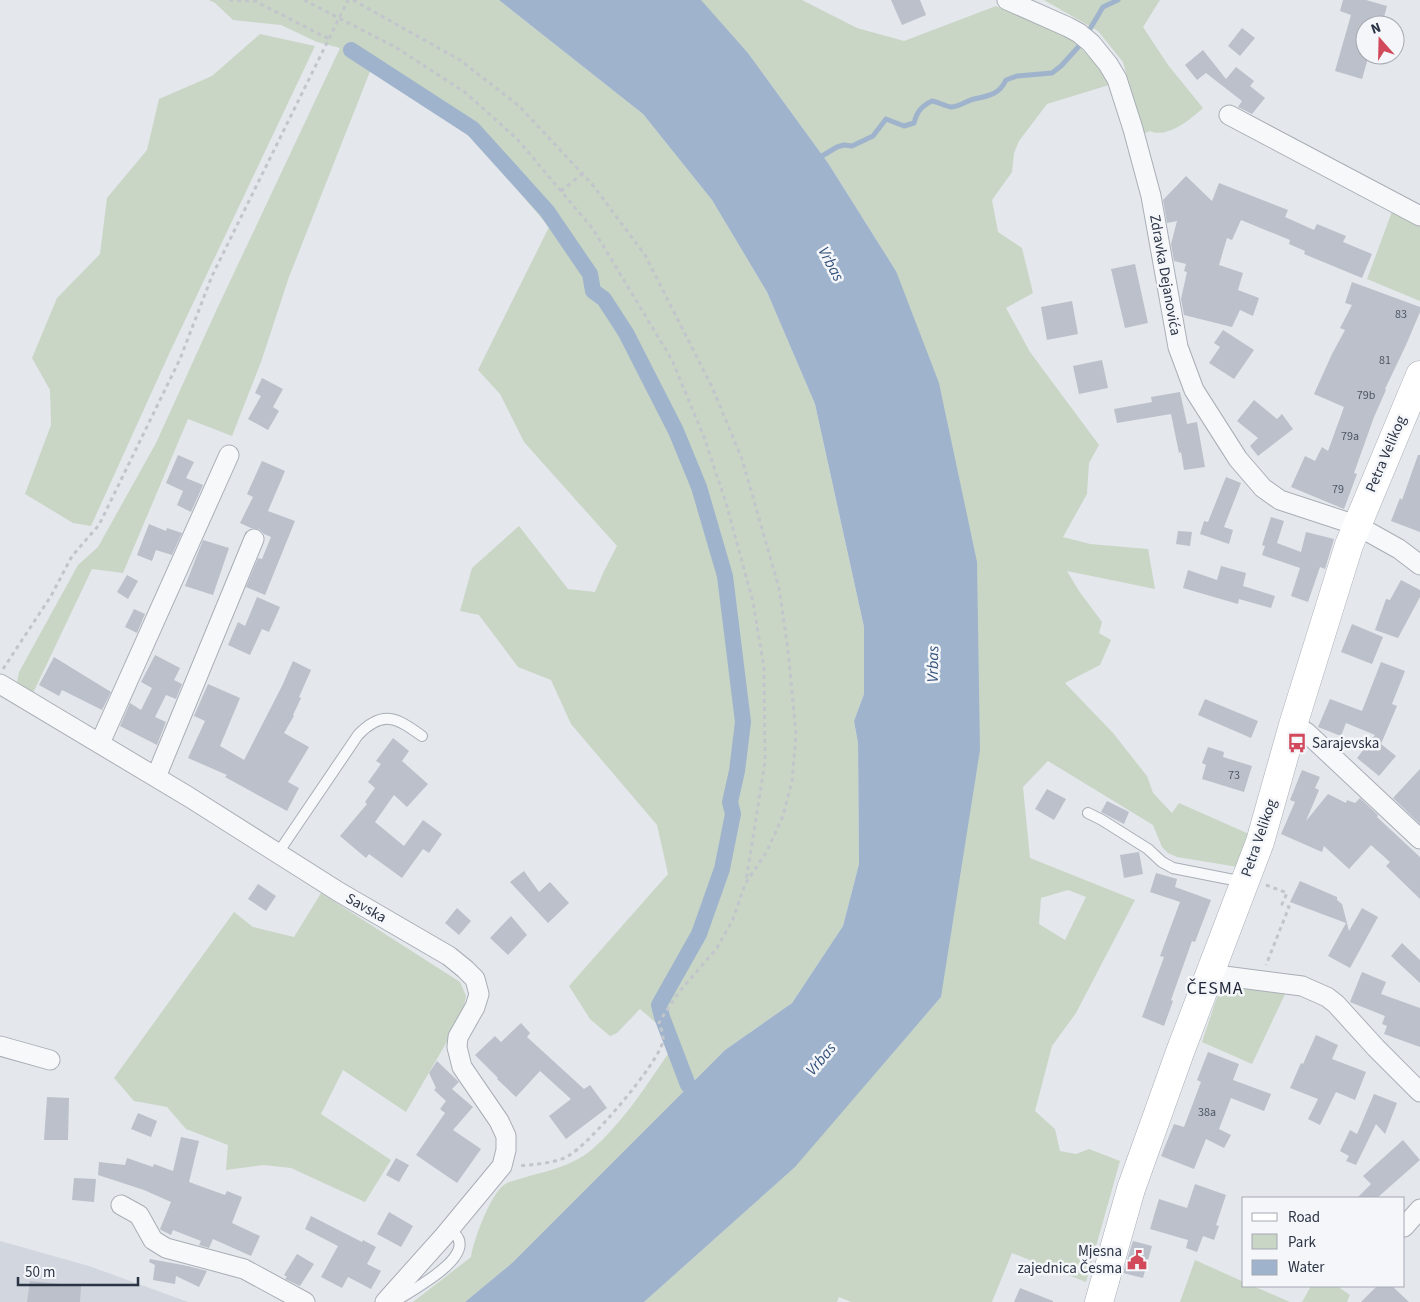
<svg xmlns="http://www.w3.org/2000/svg" width="1420" height="1302" font-family="'Source Sans 3',sans-serif">
  <rect width="100%" height="100%" fill="#e4e7ec"/>
  <path fill="#d2d6de" d="M0 1241 89 1266 188 1302H0Z"/>
  <path fill="#c9d6c5" fill-rule="evenodd" d="M209 0H499L643 114 712 200 767 292 815 404 864 627V694L854 721 858 743 859 864 843 926 792 1003 725 1050 512 1263 465 1302H413L471 1257C473 1241 492 1189 507 1183 514 1180 522 1179 529 1176 549 1171 572 1165 589 1152 625 1122 650 1079 677 1041L640 1009 617 1033 610 1036 590 1019 569 986 668 874 657 825 571 724 551 680 518 667 479 615 460 611 472 568 519 526 568 589 595 592 604 571 617 546 524 442 500 394 478 370 549 227 477 142 414 96 371 69 289 277 261 362 232 436 188 419 123 573 92 569 33 693 17 682 19 672 78 565 98 547 156 443 216 311 340 48 317 42 281 25 233 20 215 3Z
    M700 0H802L857 28 904 41 996 6 1069 37 1104 71 1109 85 1047 104 1019 141 1014 153 1012 172 992 200 998 232 1022 248 1033 293 1006 308 1030 352 1099 445 1089 463 1087 494 1063 537 1090 544 1148 549 1155 589 1067 571 1079 591 1102 622 1099 633 1111 640 1100 665 1065 683 1113 733 1147 776 1153 793 1172 813 1179 803 1249 834 1238 867 1177 857 1168 853 1162 847 1153 825 1048 761 1023 787 1030 858 1135 900 1076 1013 1052 1046 1035 1111 1055 1129 1060 1151 1076 1154 1089 1149 1120 1161 1086 1282 1012 1253 992 1302H851L839 1297 837 1302H644L788 1173 941 997 896 271 828 163 748 53ZM1068 890 1086 897 1065 940 1039 924 1041 898Z
    M1044 0H1160L1143 27 1168 65 1203 108C1191 119 1167 139 1150 131L1143 134 1123 62 1098 31Z
    M260 34 315 46 169 354 91 526 73 523 25 494 51 425 50 390 32 358 57 298 100 254 107 198 147 150 159 99 212 76Z
    M1393 209 1420 224V301L1367 279Z
    M321 893 460 982 466 996 462 1019 452 1033 406 1112 343 1070 321 1114 391 1160 365 1202 291 1168 264 1165 226 1170 228 1145 186 1129 167 1107 134 1101 114 1078 234 912 253 927 294 937Z
    M1234 983 1287 990 1252 1064 1202 1042 1216 1000 1221 990Z
    M1195 1260 1244 1282V1286H1253L1290 1302H1180Z
    M1311 1286H1337L1350 1295 1347 1302H1302Z"/>
  <path fill="#9fb4cc" d="M499 0H701L748 53 828 163 896 271 939 383 977 562 980 750 941 997 795 1167 644 1302H465L512 1263 725 1050 792 1003 843 926 859 864 858 743 854 721 864 694V627L815 404 767 292 712 200 643 114Z"/>
  <g fill="none" stroke-linecap="round" stroke-linejoin="round">
    <path stroke="#9fb4cc" stroke-width="5" d="M817 159 837 147 844 145 852 146 873 136 886 119 904 126 914 123C917 111 922 106 932 101 938 102 945 106 951 107 959 107 966 101 974 99 988 96 999 95 1006 80L1017 76 1052 73 1061 66 1081 44 1103 7 1118 0"/>
    <path stroke="#9fb4cc" stroke-width="16" d="M351 50 473 129 547 211 590 274 593 291 604 299 626 333 676 431 699 487 725 576 743 722 737 771 730 802 733 814 722 869 699 934 659 1005 662 1017 688 1085"/>
  </g>
  <path fill="#bbc0ca" d="M891 0H920L926 15 902 25Z
    M1343 0H1366L1387 6 1382 25H1365V55H1369L1362 79 1335 71 1351 15 1340 11Z
    M1242 28 1255 38 1240 56 1228 46Z
    M1203 50 1226 79 1236 67 1254 81 1250 86 1265 98 1252 114 1238 107 1242 101 1206 73 1197 80 1185 65Z
    M1186 176 1212 201 1219 183 1288 210 1285 217 1314 230 1317 224 1346 236 1343 242 1372 254 1362 278 1304 254 1305 251 1289 244 1290 240 1241 220 1232 240 1227 238 1219 265 1243 273 1238 290 1259 298 1253 316 1240 310 1232 327 1184 315 1181 299 1187 272 1184 271 1186 264 1174 261 1171 244 1177 221 1167 223 1163 200Z
    M1135 264 1148 323 1125 328 1111 269Z
    M1352 282 1420 307V312L1406 345 1385 389 1386 390 1374 417 1354 473 1357 474 1344 509 1291 487 1305 456 1315 461 1322 447 1328 451 1344 407 1314 394 1332 354 1345 330 1340 328 1352 305 1345 303Z
    M1072 301 1078 334 1047 340 1041 307Z
    M1223 330 1254 350 1234 379 1209 363 1220 347 1214 343Z
    M1102 360 1108 388 1079 394 1073 366Z
    M262 378 283 389 273 407 279 411 268 430 248 419 261 396 255 393Z
    M1180 392 1187 424 1197 422 1205 467 1184 470 1181 452 1179 453 1171 414 1117 423 1114 409 1152 402 1151 397Z
    M1254 400 1277 419 1282 414 1293 429 1258 456 1250 446 1258 438 1237 421Z
    M178 455 194 462 186 478 203 485 191 512 177 505 183 491 166 483Z
    M1418 455H1420V532L1391 521 1400 498 1402 500Z
    M262 461 285 471 268 511 295 521 265 595 246 587 258 558 262 559 271 537 264 534 259 529 251 528 240 523 253 497 247 494Z
    M1226 477 1241 483 1224 527 1233 530 1229 544 1200 534 1204 521 1208 522Z
    M1271 517 1284 521 1277 543 1301 552 1306 532 1334 539 1325 569 1320 567 1308 602 1291 596 1300 568 1262 555 1265 546 1262 545Z
    M149 524 166 531 167 528 182 533 172 555 156 550 152 561 137 555Z
    M1178 531 1192 532 1190 546 1176 544Z
    M203 540 229 548 213 595 185 586Z
    M1221 566 1246 573 1243 586 1275 596 1271 608 1239 599 1238 604 1183 588 1188 570 1217 580Z
    M127 575 138 581 128 599 117 592Z
    M1401 580 1420 590V597L1398 638 1375 630 1386 599 1390 600Z
    M257 597 280 607 269 632 262 629 250 655 228 645 238 622 245 626Z
    M134 609 145 614 137 633 125 627Z
    M1352 624 1383 637 1372 664 1341 652Z
    M155 655 180 668 174 680 182 684 176 699 166 695 155 717 166 722 157 745 120 726 130 703 141 710 152 688 141 682Z
    M54 657 111 692 102 710 62 690 59 696 39 685Z
    M293 661 311 670 299 697 301 698 293 715 294 716 284 733 309 747 288 782 299 788 287 811 225 777 227 775 188 758 205 721 194 716 208 684 240 698 220 746 244 760 282 686Z
    M1381 662 1405 671 1392 704 1397 706 1381 744 1396 756 1379 776 1357 758 1375 735 1346 723 1341 736 1318 727 1330 699 1362 711Z
    M1205 699 1258 721 1251 738 1198 715Z
    M393 738 409 751 402 761 428 784 407 807 394 795 375 822 404 846 423 820 442 834 429 853 423 849 402 878 369 854 366 858 340 836 367 804 365 802 375 788 368 782 381 764 376 761Z
    M1208 747 1224 752 1223 757 1252 766 1244 792 1202 779 1206 765 1202 763Z
    M1420 769V824L1393 798Z
    M1302 770 1320 777 1315 788 1319 790 1306 821 1328 794 1346 803 1347 800 1355 803 1360 798 1378 815 1377 817 1420 857V899L1386 866 1390 862 1371 845 1349 869 1324 846 1322 852 1281 834 1295 802 1290 800Z
    M1047 789 1066 799 1054 820 1035 809Z
    M1107 801 1129 812 1124 824 1101 812Z
    M1139 852 1143 874 1124 878 1120 855Z
    M524 871 539 892 550 882 569 903 548 923 510 882Z
    M1156 873 1177 879 1175 887 1211 900 1195 942 1192 941 1171 1000 1173 1001 1164 1026 1142 1017 1164 957 1160 956 1180 902 1150 892Z
    M1300 881 1337 897V900L1342 904 1349 931 1362 908 1378 917 1350 968 1328 956 1346 923 1290 902Z
    M258 884 276 896 266 911 248 899Z
    M457 908 471 921 459 935 445 923Z
    M511 916 527 935 508 955 490 938Z
    M1402 943 1420 960V983L1391 956Z
    M1362 972 1386 982 1381 994 1420 1008V1047L1384 1034 1387 1026 1382 1024 1385 1016 1350 1002Z
    M521 1023 530 1033 527 1037 584 1089 590 1085 607 1108 566 1139 549 1116 571 1099 540 1071 516 1097 497 1079 498 1078 475 1055 495 1036 501 1042Z
    M1316 1035 1338 1045 1332 1059 1366 1072 1355 1100 1336 1092 1320 1125 1308 1119 1318 1099 1290 1088 1301 1063 1303 1064Z
    M1208 1052 1239 1064 1233 1080 1271 1094 1264 1111 1231 1098 1219 1129 1231 1135 1224 1148 1206 1139 1194 1169 1161 1156 1174 1124 1184 1127 1201 1082 1197 1080Z
    M437 1061 459 1082 452 1089 473 1107 453 1130 481 1149 457 1183 416 1155 445 1113 440 1109 446 1101 434 1090 436 1088 429 1073Z
    M1374 1094 1397 1103 1385 1134 1376 1124 1356 1165 1346 1161 1349 1156 1340 1151 1350 1130 1357 1134Z
    M47 1097 69 1098 68 1140H44Z
    M138 1113 157 1121 151 1137 131 1129Z
    M181 1137 199 1141 189 1182 225 1195 227 1191 242 1197 232 1223 260 1236 251 1256 213 1239 209 1248 199 1245 201 1241 173 1230 171 1235 161 1230 160 1229 171 1202 144 1190 98 1175 99 1162 125 1165 127 1158 153 1167 154 1164 173 1171Z
    M1403 1140 1420 1160 1377 1198H1357L1371 1184 1363 1176Z
    M396 1158 409 1165 399 1182 386 1175Z
    M74 1178 96 1179 94 1202 72 1200Z
    M1195 1184 1226 1195 1216 1225 1219 1226 1214 1240 1203 1236 1197 1252 1186 1248 1188 1240 1150 1229 1159 1199 1187 1208Z
    M389 1212 413 1226 401 1247 377 1234Z
    M311 1216 362 1242 363 1240 376 1247 367 1264 381 1271 371 1289 348 1277 342 1288 321 1277 338 1246 305 1229Z
    M1133 1241 1152 1246 1143 1278 1123 1273Z
    M297 1254 314 1264 300 1286 285 1279 287 1277 284 1275Z
    M150 1259 188 1266 207 1271 199 1287 176 1276 175 1284 153 1280 155 1265 149 1262Z
    M30 1281 81 1286 80 1302H27Z
    M1377 1286H1392L1409 1302H1361Z
    M1020 1288 1053 1301V1302H1014Z"/>
  <g fill="none" stroke-linecap="round" stroke-linejoin="round">
    <defs>
      <path id="lane" d="M1088 813 1102 820 1148 849 1162 862 1173 868 1244 882
        M278 853 358 735C383 709 397 718 422 736
        M394 1302C408 1292 478 1257 455 1234L445 1236"/>
      <path id="street" d="M1007 0 1068 27 1079 33 1091 43 1108 64 1117 79 1133 129 1151 196 1178 347 1194 390 1238 459 1263 488 1280 500 1356 525 1399 549 1420 565
        M1229 115 1420 216
        M0 684 189 797 339 892 449 956 465 969 475 979 479 994 475 1007 458 1037 457 1047 462 1067 499 1121 506 1136V1150L502 1166 444 1236 385 1302
        M1293 725 1306 732 1420 839
        M100 743 229 455
        M156 777 254 539
        M1209 974 1302 986 1327 997 1336 1004 1376 1048 1420 1092
        M0 1046 50 1060
        M121 1205 139 1215 153 1240 166 1248 244 1269 305 1302
        M1404 1227 1420 1209"/>
      <path id="secondary" d="M1099 1302 1131 1189 1180 1052 1260 842 1293 725 1349 545 1420 375"/>
    </defs>
    <use href="#lane" stroke="#a9aeb7" stroke-width="12"/>
    <use href="#street" stroke="#a9aeb7" stroke-width="21"/>
    <use href="#secondary" stroke="#a9aeb7" stroke-width="29"/>
    <path stroke="#c2c5cb" stroke-width="3" stroke-dasharray="4 4" stroke-linecap="butt" d="M229 0 255 1 329 39
      M304 0 397 48 466 93 518 140 593 229 672 360 704 437 726 503 753 602 764 668 765 762 746 881
      M353 0 460 60 519 106 592 184 645 255 712 387 742 459 779 588 788 650 796 734 792 781 783 816 766 853 745 884 733 919 717 948 679 992 661 1019 659 1023C661 1028 664 1036 663 1041 658 1064 589 1145 568 1156 554 1164 534 1164 519 1166
      M561 191 582 174
      M3 669 51 596 72 556 99 525 180 359 212 276 348 0
      M1266 885 1287 893 1282 904 1289 907 1266 965"/>
    <use href="#lane" stroke="#f7f8fa" stroke-width="10"/>
    <use href="#street" stroke="#f7f8fa" stroke-width="19"/>
    <use href="#secondary" stroke="#fff" stroke-width="28"/>
  </g>
  <defs>
    <symbol id="bus-bare" viewBox="-9 -9 18 18"><path d="M-5-6H5V4H4V6H2V4H-2V6H-4V4H-5ZM-3.5-4V0h7V-4ZM-3.5 1.2v1.5H-2V1.2ZM2 1.2v1.5H3.5V1.2Z" fill="#d1495b" stroke="#f4f6f9" stroke-width="2.5" paint-order="stroke"/></symbol>
    <symbol id="civic-bare" viewBox="-9 -9 18 18"><path d="M-.6-6.5H3V-4.5H.6V-3L4-1V1h2V6H-6V1h2V-1L-.6-3ZM-1.2 2.5V6h2.4V2.5Z" fill="#d1495b" stroke="#f4f6f9" stroke-width="2.5" paint-order="stroke"/></symbol>
  </defs>
  <g fill-rule="evenodd">
    <use href="#bus-bare" x="1283" y="729" width="28" height="28"/>
    <use href="#civic-bare" x="1123" y="1246" width="28" height="28"/>
  </g>
  <g text-anchor="middle" dominant-baseline="central" stroke-width="5" stroke-linejoin="round" paint-order="stroke">
    <g font-size="12" fill="#4f5766">
      <text x="1401" y="314">83</text>
      <text x="1385" y="360">81</text>
      <text x="1366" y="395">79b</text>
      <text x="1350" y="436">79a</text>
      <text x="1338" y="489">79</text>
      <text x="1234" y="775">73</text>
      <text x="1207" y="1112">38a</text>
    </g>
    <g font-size="15" fill="#2b3445" stroke="#f4f6f9">
      <text transform="translate(1165 275) rotate(80)">Zdravka Dejanovića</text>
      <text transform="translate(1386 454) rotate(-67)">Petra Velikog</text>
      <text transform="translate(1259 838) rotate(-71)">Petra Velikog</text>
      <text transform="translate(366 908) rotate(30)">Savska</text>
    </g>
    <g font-size="15" fill="#2b3445" stroke="#f4f6f9" text-anchor="start">
      <text x="1312" y="743">Sarajevska</text>
      <text x="1122" y="1251" text-anchor="end">Mjesna<tspan x="1122" dy="17">zajednica Česma</tspan></text>
    </g>
    <g font-size="16" font-style="italic" fill="#34527a" stroke="#f4f6f9">
      <text transform="translate(831 264) rotate(62)">Vrbas</text>
      <text transform="translate(933 664) rotate(-89)">Vrbas</text>
      <text transform="translate(821 1059) rotate(-50)">Vrbas</text>
    </g>
    <g font-size="18" letter-spacing="1" fill="#1d2536" stroke="#f4f6f9">
      <text x="1215" y="988">ČESMA</text>
    </g>
  </g>
  <rect x="1242" y="1197" width="162" height="90" fill="#f4f6f9" stroke="#a4a8b1"/>
  <rect x="1252" y="1213" width="25" height="8" fill="#ffffff" stroke="#a4a8b1"/>
  <text x="1288" y="1222" font-size="15" fill="#2b3445">Road</text>
  <rect x="1252" y="1234" width="25" height="15" fill="#c9d6c5" stroke="#a4a8b1"/>
  <text x="1288" y="1247" font-size="15" fill="#2b3445">Park</text>
  <rect x="1252" y="1260" width="25" height="15" fill="#9fb4cc" stroke="#a4a8b1"/>
  <text x="1288" y="1272" font-size="15" fill="#2b3445">Water</text>
  <g transform="translate(1380 40) rotate(340)"><circle r="24" fill="#f4f6f9" stroke="#a4a8b1"/>
  <path d="M0-4L9 19L0 12L-9 19Z" fill="#d1495b"/>
  <text y="-8" font-size="14" font-weight="bold" text-anchor="middle" fill="#2b3445">N</text>
  </g>
  <path d="M18 1277v8h120v-8" fill="none" stroke="#2b3445" stroke-width="2.5"/>
  <text x="25" y="1277" font-size="15" fill="#2b3445" stroke="#f4f6f9" stroke-width="4" paint-order="stroke">50 m</text>
</svg>
